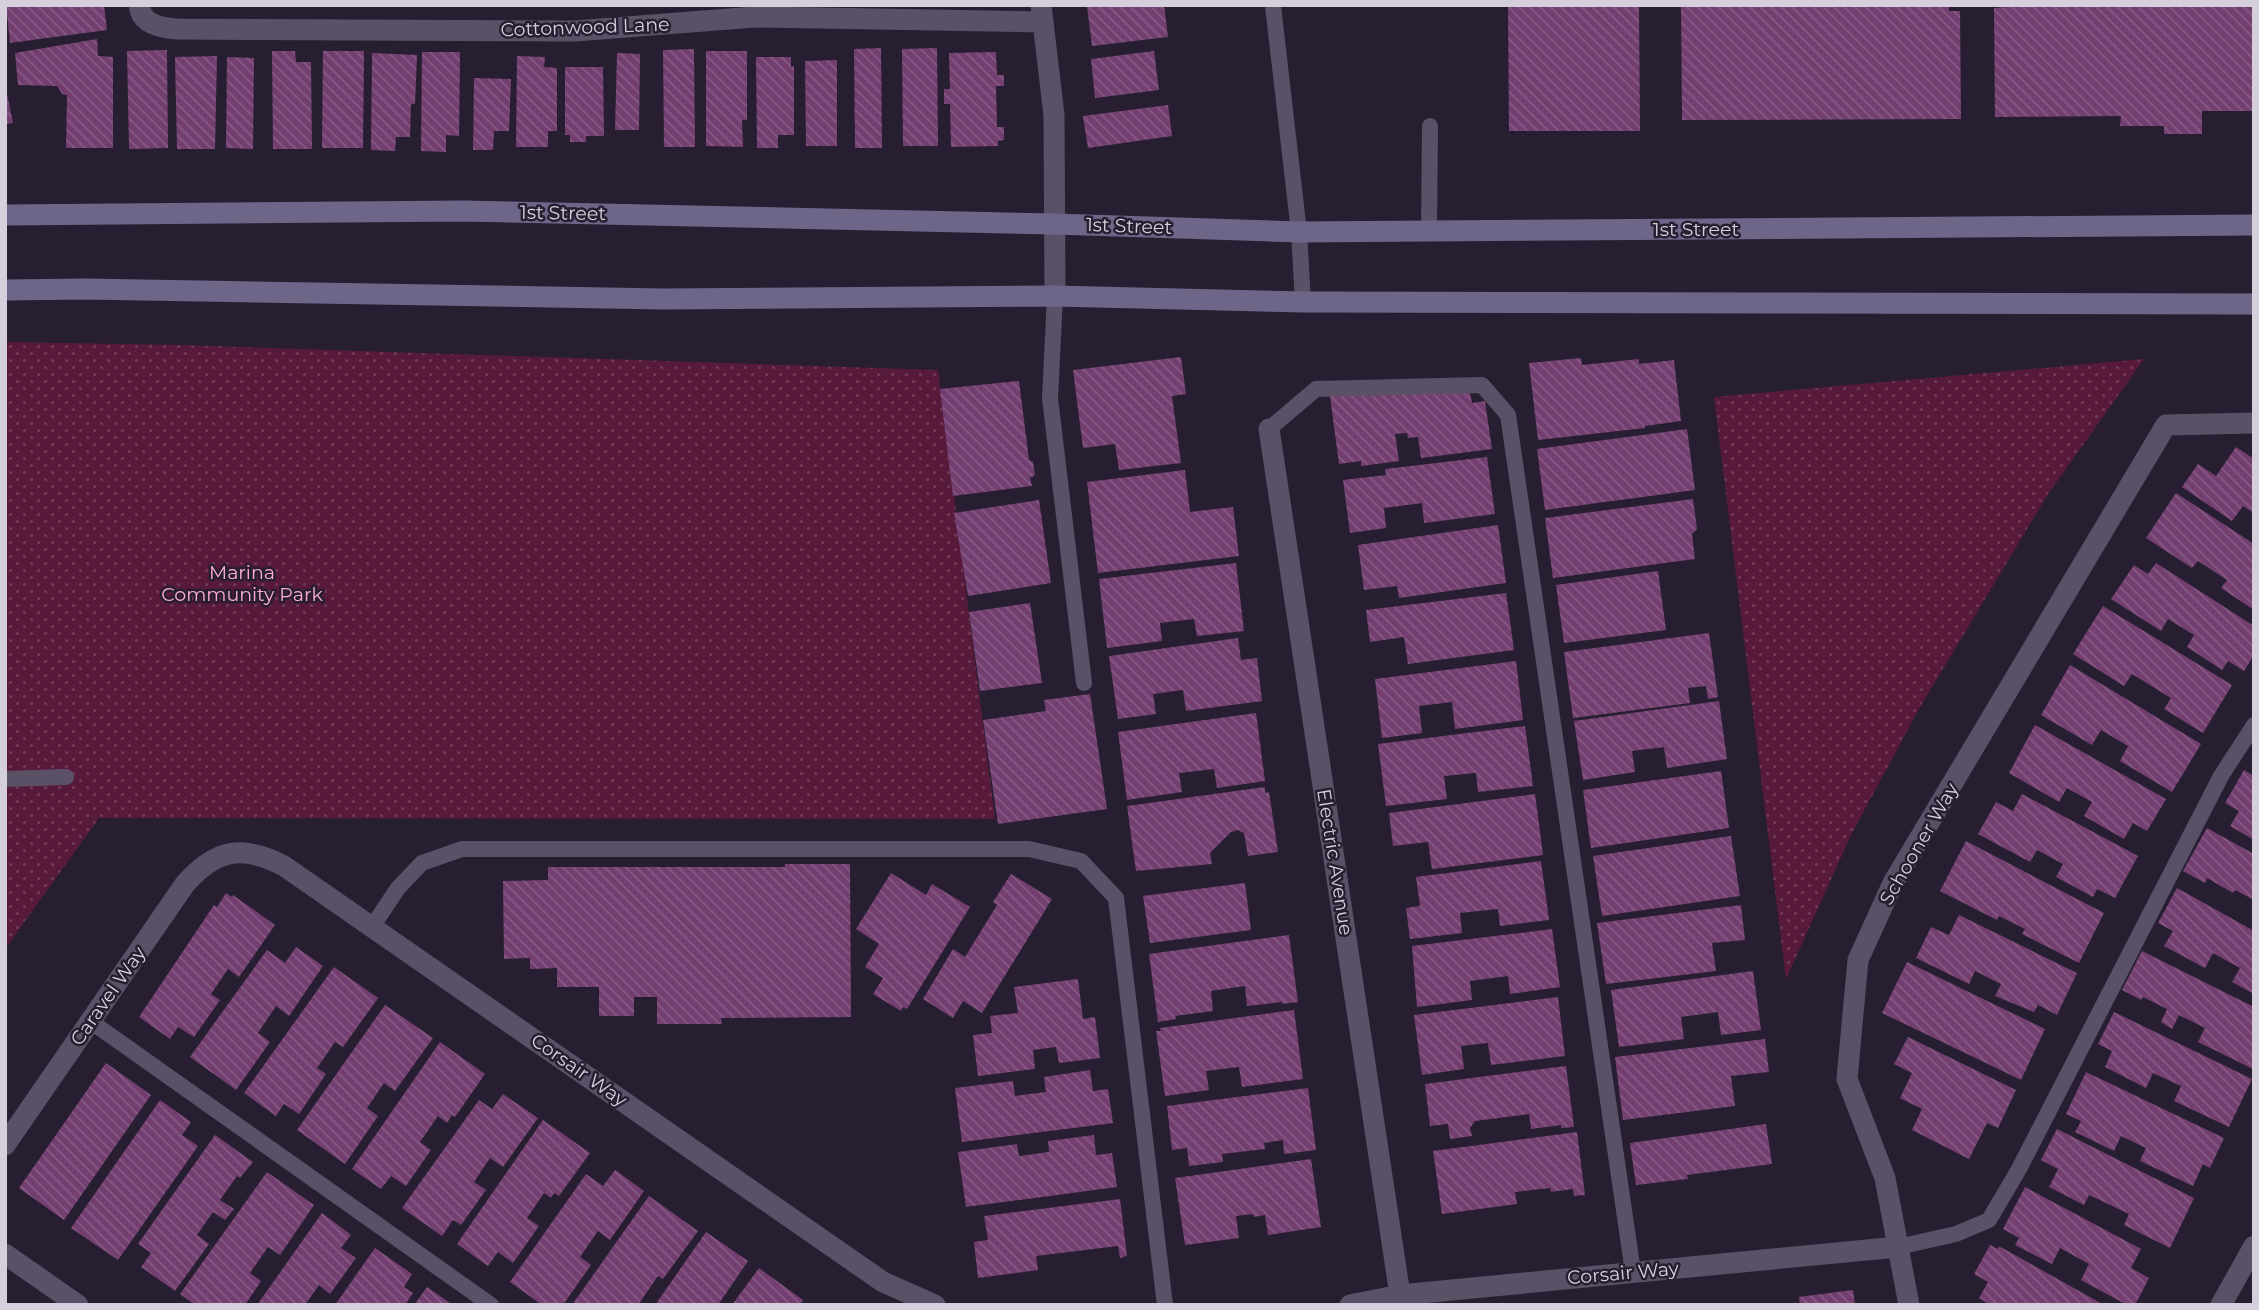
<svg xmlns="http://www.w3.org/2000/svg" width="2259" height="1310" font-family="Montserrat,sans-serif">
  <defs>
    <pattern id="park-dots" width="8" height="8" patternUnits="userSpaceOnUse" patternTransform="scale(1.75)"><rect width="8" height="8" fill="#581a3a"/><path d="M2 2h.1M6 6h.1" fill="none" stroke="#6f3a56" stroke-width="1.8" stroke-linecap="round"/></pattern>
    <pattern id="building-back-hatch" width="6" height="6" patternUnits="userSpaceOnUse" patternTransform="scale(1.75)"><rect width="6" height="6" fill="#733f70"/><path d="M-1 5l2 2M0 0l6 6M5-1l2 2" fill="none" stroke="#865a84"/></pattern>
  </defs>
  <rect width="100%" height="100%" fill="#281e31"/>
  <path fill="url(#park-dots)" d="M5 342 180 345 938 370 995 819 99 818 5 949Z
    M2144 359 2048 494 1920 707 1851 835 1786 979 1714 397Z"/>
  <path fill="url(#building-back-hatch)" d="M6 5H104L107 30 10 43Z
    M1164 5 1168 37 1092 46 1087 6Z
    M1508 5H1639L1640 131H1509Z
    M1681 5H1949V11H1960L1961 119 1682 120Z
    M2007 5H2254V111H2202V134H2164V126H2120L2121 116 1995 117 1994 8 2007 7Z
    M97 39 98 56 113 57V148H66L67 95 62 94 57 86 18 85 15 53Z
    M881 48 882 148H855L854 49Z
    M937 48 938 146H903L902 49Z
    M694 49 695 147H664L663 50Z
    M167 50 168 148 129 149 127 51Z
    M272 51H295L296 62H311L312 149H273Z
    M323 51H364L363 148H322Z
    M706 51H747V120H742L743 147 706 146Z
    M1154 51 1159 90 1095 98 1091 59Z
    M422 52H460L459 136 446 135V152L421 151Z
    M996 52 997 75H1004V86H996L997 127H1004V140L998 141V146L951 147 950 104H944V89H950L949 53Z
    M372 53 417 55 415 104H411L410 137H396L395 151 371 150Z
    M617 53 640 54 639 130H615Z
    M217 56 215 149H177L175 57Z
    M517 56 545 57 544 67 557 68V131H548V147H516Z
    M227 57 254 58 253 149 226 148Z
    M756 57H791V67L794 66V135H778V148H757Z
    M837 60V146H806L805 61Z
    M565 67H603L604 136H586V142H570V135H565Z
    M474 78 511 79 509 131H494L493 150H473Z
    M5 84 13 123 5 124Z
    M1168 105 1172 136 1088 148 1083 116Z
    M1181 357 1186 394 1172 396 1181 463 1119 470 1115 444 1083 448 1073 370Z
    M1581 358 1582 365 1639 359V364L1674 360 1681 421 1645 426V428L1538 440 1529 363Z
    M1019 381 1029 460 1033 462 1035 475 1030 478 1032 486 953 496 940 389Z
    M1470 392 1472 403 1485 401 1492 449 1421 458 1418 437 1408 438 1407 433 1395 434 1399 461 1361 466V461L1339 464 1330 396Z
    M1687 429 1695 490 1545 510 1537 449Z
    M2236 447 2254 459V513L2243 506 2232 521 2182 487 2198 464 2216 476Z
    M1487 457 1495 514 1424 523 1422 503 1384 508 1386 528 1350 533 1343 480 1386 475 1385 469Z
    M1185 470 1190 512 1233 507 1239 556 1098 573 1087 482Z
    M2176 493 2254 544V610L2221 588 2227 580 2198 561 2192 568 2146 538Z
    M1693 499 1697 529 1692 534 1695 559 1553 578 1545 518Z
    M1039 500 1051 583 968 596 954 513Z
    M1498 525 1506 583 1399 598 1397 586 1364 590 1358 545Z
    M1236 563 1244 631 1197 636 1194 619 1160 623 1162 641 1107 648 1099 579Z
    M2156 563 2254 626V655L2244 671 2228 661 2222 670 2187 647 2194 635 2168 619 2161 631 2111 599 2134 565 2148 574Z
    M1658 571 1666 630 1564 643 1556 585Z
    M1506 593 1514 650 1408 664 1404 637 1370 642 1366 610Z
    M1030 603 1042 683 980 691 969 612Z
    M2103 606 2232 685 2203 733 2164 709 2171 698 2132 674 2124 686 2073 654Z
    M1709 633 1718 697 1708 699 1706 686 1688 688 1690 703 1573 718 1564 652Z
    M1238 638 1241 660 1257 658 1262 701 1186 711 1183 690 1153 694 1156 714 1118 719 1109 656Z
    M1516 661 1523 720 1455 729 1452 702 1419 706 1422 733 1382 738 1375 679Z
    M2070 665 2201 744 2172 792 2120 761 2128 746 2101 730 2092 745 2041 715Z
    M1090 694 1107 809 998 824 983 720 1046 711 1044 700Z
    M1719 701 1727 759 1667 768 1664 747 1632 751 1635 772 1583 780 1574 721Z
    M1256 713 1265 781 1217 788 1214 769 1179 773 1182 792 1127 800 1118 732Z
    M2035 725 2166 799 2147 831 2133 823 2124 839 2084 816 2092 802 2067 788 2059 802 2009 773Z
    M1525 726 1533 786 1478 792 1476 773 1444 776 1447 799 1386 806 1378 744Z
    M2244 770 2254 776V840L2230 826 2239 811 2225 803Z
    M1721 771 1729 828 1591 848 1583 790Z
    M1265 787V793L1269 792 1278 852 1248 856 1244 833 1238 830 1231 832 1210 853 1212 864 1136 871 1127 806Z
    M1535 794 1543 855 1432 869 1428 842 1393 846 1389 813Z
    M2022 794 2138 856 2115 898 2097 889 2093 897 2056 877 2063 864 2037 850 2030 862 1978 834 1996 802 2013 811Z
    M2207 828 2254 854V900L2235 890 2233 893 2207 878 2205 883 2183 871Z
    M1731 836 1740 896 1602 916 1593 856Z
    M1966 841 2104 913 2079 963 2022 934 2025 929 1999 916 1997 920 1940 891Z
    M1541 861 1549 920 1500 926 1498 909 1460 913 1462 933 1410 939 1406 908 1420 906 1416 877Z
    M785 864H850L851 1017 721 1018 722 1024H657V997H634V1016H599V987H557V968L530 969V958L504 959 503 881 548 880V867H785Z
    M891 873 926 895 932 884 970 907 907 1009 903 1007 901 1011 873 994 883 978 865 967 879 944 856 929Z
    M1011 874 1052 899 982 1013 963 1001 953 1018 923 999 953 949 965 957 997 905 993 902Z
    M1245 883 1251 930 1150 943 1143 896Z
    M2177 888 2254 931V994L2232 982 2240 968 2213 953 2205 968 2164 946 2173 931 2158 923Z
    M226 893 232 897 233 895 275 925 239 977 228 969 211 994 220 1000 194 1037 178 1027 170 1039 139 1017 214 905 217 907Z
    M1741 905 1745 940 1712 943 1716 971 1606 984 1597 923Z
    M1959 915 2077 973 2057 1015 2038 1005 2034 1012 1995 996 2001 984 1975 971 1969 984 1916 958 1931 927 1949 935Z
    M1552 929 1560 987 1510 994 1508 976 1470 981 1472 1000 1417 1007 1412 946Z
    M1289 935 1298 1002 1282 1004V1002L1247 1006 1245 986 1211 991 1213 1011 1175 1016 1176 1019 1158 1022 1149 954Z
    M296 947 323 966 289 1016 276 1006 258 1033 270 1042 236 1090 190 1057 267 950 285 963Z
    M2142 951 2254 1007 2253 1069 2198 1042 2205 1028 2179 1015 2172 1029 2161 1022 2167 1009 2143 997 2141 1000 2122 990Z
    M1907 962 2045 1029 2021 1080 1882 1013Z
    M334 967 378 998 343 1047 335 1042 317 1068 326 1074 299 1114 284 1104 276 1116 244 1093Z
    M1753 971 1761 1030 1721 1035 1718 1012 1681 1017 1684 1039 1619 1047 1611 990Z
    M1078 979 1083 1019 1095 1017 1100 1058 1059 1063 1056 1047 1033 1050 1035 1069 978 1076 973 1035 992 1033 990 1016 1018 1013 1014 987Z
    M1558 997 1565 1056 1491 1065 1488 1043 1461 1046 1464 1069 1422 1075 1414 1015Z
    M385 1005 433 1038 395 1091 384 1083 367 1108 378 1116 345 1164 297 1130Z
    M1294 1010 1303 1079 1242 1087 1239 1067 1206 1071 1209 1090 1165 1096 1156 1031H1161L1160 1028Z
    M2114 1012 2252 1079 2229 1127 2174 1101 2181 1086 2153 1073 2146 1088 2105 1067 2112 1051 2098 1044Z
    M1908 1037 2016 1090 1998 1128 1987 1123 1969 1159 1912 1130 1922 1109 1900 1098 1912 1073 1894 1064Z
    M1765 1039 1769 1072 1731 1076 1735 1106 1623 1120 1615 1057Z
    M440 1042 485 1074 455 1117 452 1115 447 1123 438 1116 420 1142 431 1150 406 1186 391 1176 381 1189 352 1169Z
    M106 1063 151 1095 64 1220 19 1188Z
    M1566 1066 1574 1127 1561 1128V1125L1531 1129 1529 1114 1475 1121 1470 1128 1472 1136 1450 1139 1448 1124 1430 1126 1425 1084Z
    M1090 1070 1093 1091 1108 1089 1113 1123 962 1142 955 1088 1013 1081 1015 1096 1046 1092 1044 1077Z
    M2086 1072 2224 1138 2210 1168 2203 1164 2193 1186 2140 1161 2146 1148 2121 1136 2114 1151 2075 1132 2081 1121 2066 1114Z
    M1308 1088 1316 1150 1284 1154 1283 1140 1264 1143 1265 1149 1222 1154 1223 1162 1189 1166 1187 1148 1172 1150 1167 1106Z
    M503 1094 538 1118 503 1167 490 1158 474 1182 486 1190 461 1225 453 1220 442 1236 402 1208 479 1100 492 1109Z
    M160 1100 191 1122 182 1135 198 1146 118 1260 71 1228Z
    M543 1120 590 1153 559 1196 554 1193 551 1198 544 1193 527 1218 539 1226 513 1263 498 1252 488 1266 457 1244Z
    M1766 1124 1772 1164 1687 1175 1688 1179 1636 1185 1630 1143Z
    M2057 1129 2194 1198 2170 1248 2124 1225 2129 1214 2089 1195 2084 1205 2049 1187 2058 1169 2041 1160Z
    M1577 1132 1585 1195 1574 1196 1573 1189 1551 1192 1550 1188 1515 1192 1517 1204 1442 1214 1433 1151Z
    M215 1135 253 1162 240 1178 237 1176 220 1200 234 1209 225 1220 213 1212 197 1235 209 1244 175 1291 141 1267 151 1253 138 1244Z
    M1094 1135 1096 1155 1112 1153 1117 1187 966 1207 958 1152 1017 1144 1019 1156 1049 1152 1048 1141Z
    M1311 1159 1321 1227 1268 1235 1265 1215 1254 1217 1253 1214 1236 1216 1239 1238 1185 1245 1175 1178Z
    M615 1170 644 1191 610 1240 598 1231 580 1257 591 1265 563 1305H542L510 1282 586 1174 603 1186Z
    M267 1172 314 1205 280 1255 268 1247 250 1273 261 1281 245 1305H195L180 1294Z
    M2025 1187 2141 1249 2131 1268 2149 1278 2135 1305H2127L2081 1280 2089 1264 2060 1248 2052 1264 2015 1245 2019 1238 2003 1229Z
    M649 1196 698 1231 663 1279 658 1276 638 1305H572Z
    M1120 1199 1127 1256 1120 1258 1118 1246 1036 1256 1038 1270 978 1278 974 1242 988 1240 984 1216Z
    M322 1213 351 1235 341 1248 356 1258 330 1294 319 1285 305 1305H257Z
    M706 1232 748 1261 718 1305H655Z
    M1990 1245 1998 1249 1999 1246 2104 1305H1990L1979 1298 1988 1282 1974 1274Z
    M375 1248 412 1274 404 1287 413 1293 405 1305H335Z
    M759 1268 803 1300 800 1305H732Z
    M427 1287 453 1305H414Z
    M1853 1290 1855 1305H1800L1799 1297Z"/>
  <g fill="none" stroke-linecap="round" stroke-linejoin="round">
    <path stroke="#5b5166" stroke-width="16" d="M1273 6 1299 232 1303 302
      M1429 231 1430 126
      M1055 296 1050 398 1084 683
      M1269 429 1316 389 1482 385 1508 415 1633 1272
      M5 779 66 777
      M372 927 398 888 422 863 462 849H1029L1081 861 1116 898 1165 1305
      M90 1021 491 1305
      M1898 1247 1956 1234 1989 1220 2019 1169 2221 776 2254 725"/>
    <path stroke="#5b5166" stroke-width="21" d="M139 5C141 24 160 28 176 29L575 31 755 17 1043 22
      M1041 5 1054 115 1055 296
      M1269 429 1400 1295
      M5 1145 185 884C216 849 242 844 284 866L883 1282 935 1305
      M5 1254 78 1305
      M1350 1305 1400 1295 1898 1247
      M1909 1305 1885 1178 1847 1079 1858 960 1893 883 2166 425 2254 423
      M2221 1305 2254 1246"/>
    <path stroke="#6e6689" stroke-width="21" d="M5 215 464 211 1055 224 1299 232 2254 225
      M5 290 86 289 664 299 1055 296 1303 302 2254 304"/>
  </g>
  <g text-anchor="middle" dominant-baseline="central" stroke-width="5" stroke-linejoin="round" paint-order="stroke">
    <g font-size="19" fill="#d5cfdb" stroke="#281e31">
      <text transform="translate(585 27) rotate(-2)">Cottonwood Lane</text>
      <text transform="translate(563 213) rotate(1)">1st Street</text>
      <text transform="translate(1129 226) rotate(2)">1st Street</text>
      <text x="1696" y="229">1st Street</text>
      <text transform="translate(1919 844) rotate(-60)">Schooner Way</text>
      <text transform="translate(1335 862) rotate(81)">Electric Avenue</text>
      <text transform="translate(108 996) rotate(-55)">Caravel Way</text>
      <text transform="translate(579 1070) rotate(35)">Corsair Way</text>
      <text transform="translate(1623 1273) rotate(-5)">Corsair Way</text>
    </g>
    <g font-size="19" fill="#feadd1" stroke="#281e31">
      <text x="242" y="572">Marina<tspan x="242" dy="22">Community Park</tspan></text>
    </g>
  </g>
  <rect width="2259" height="1310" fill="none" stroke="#d5cfdb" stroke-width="14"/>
</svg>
